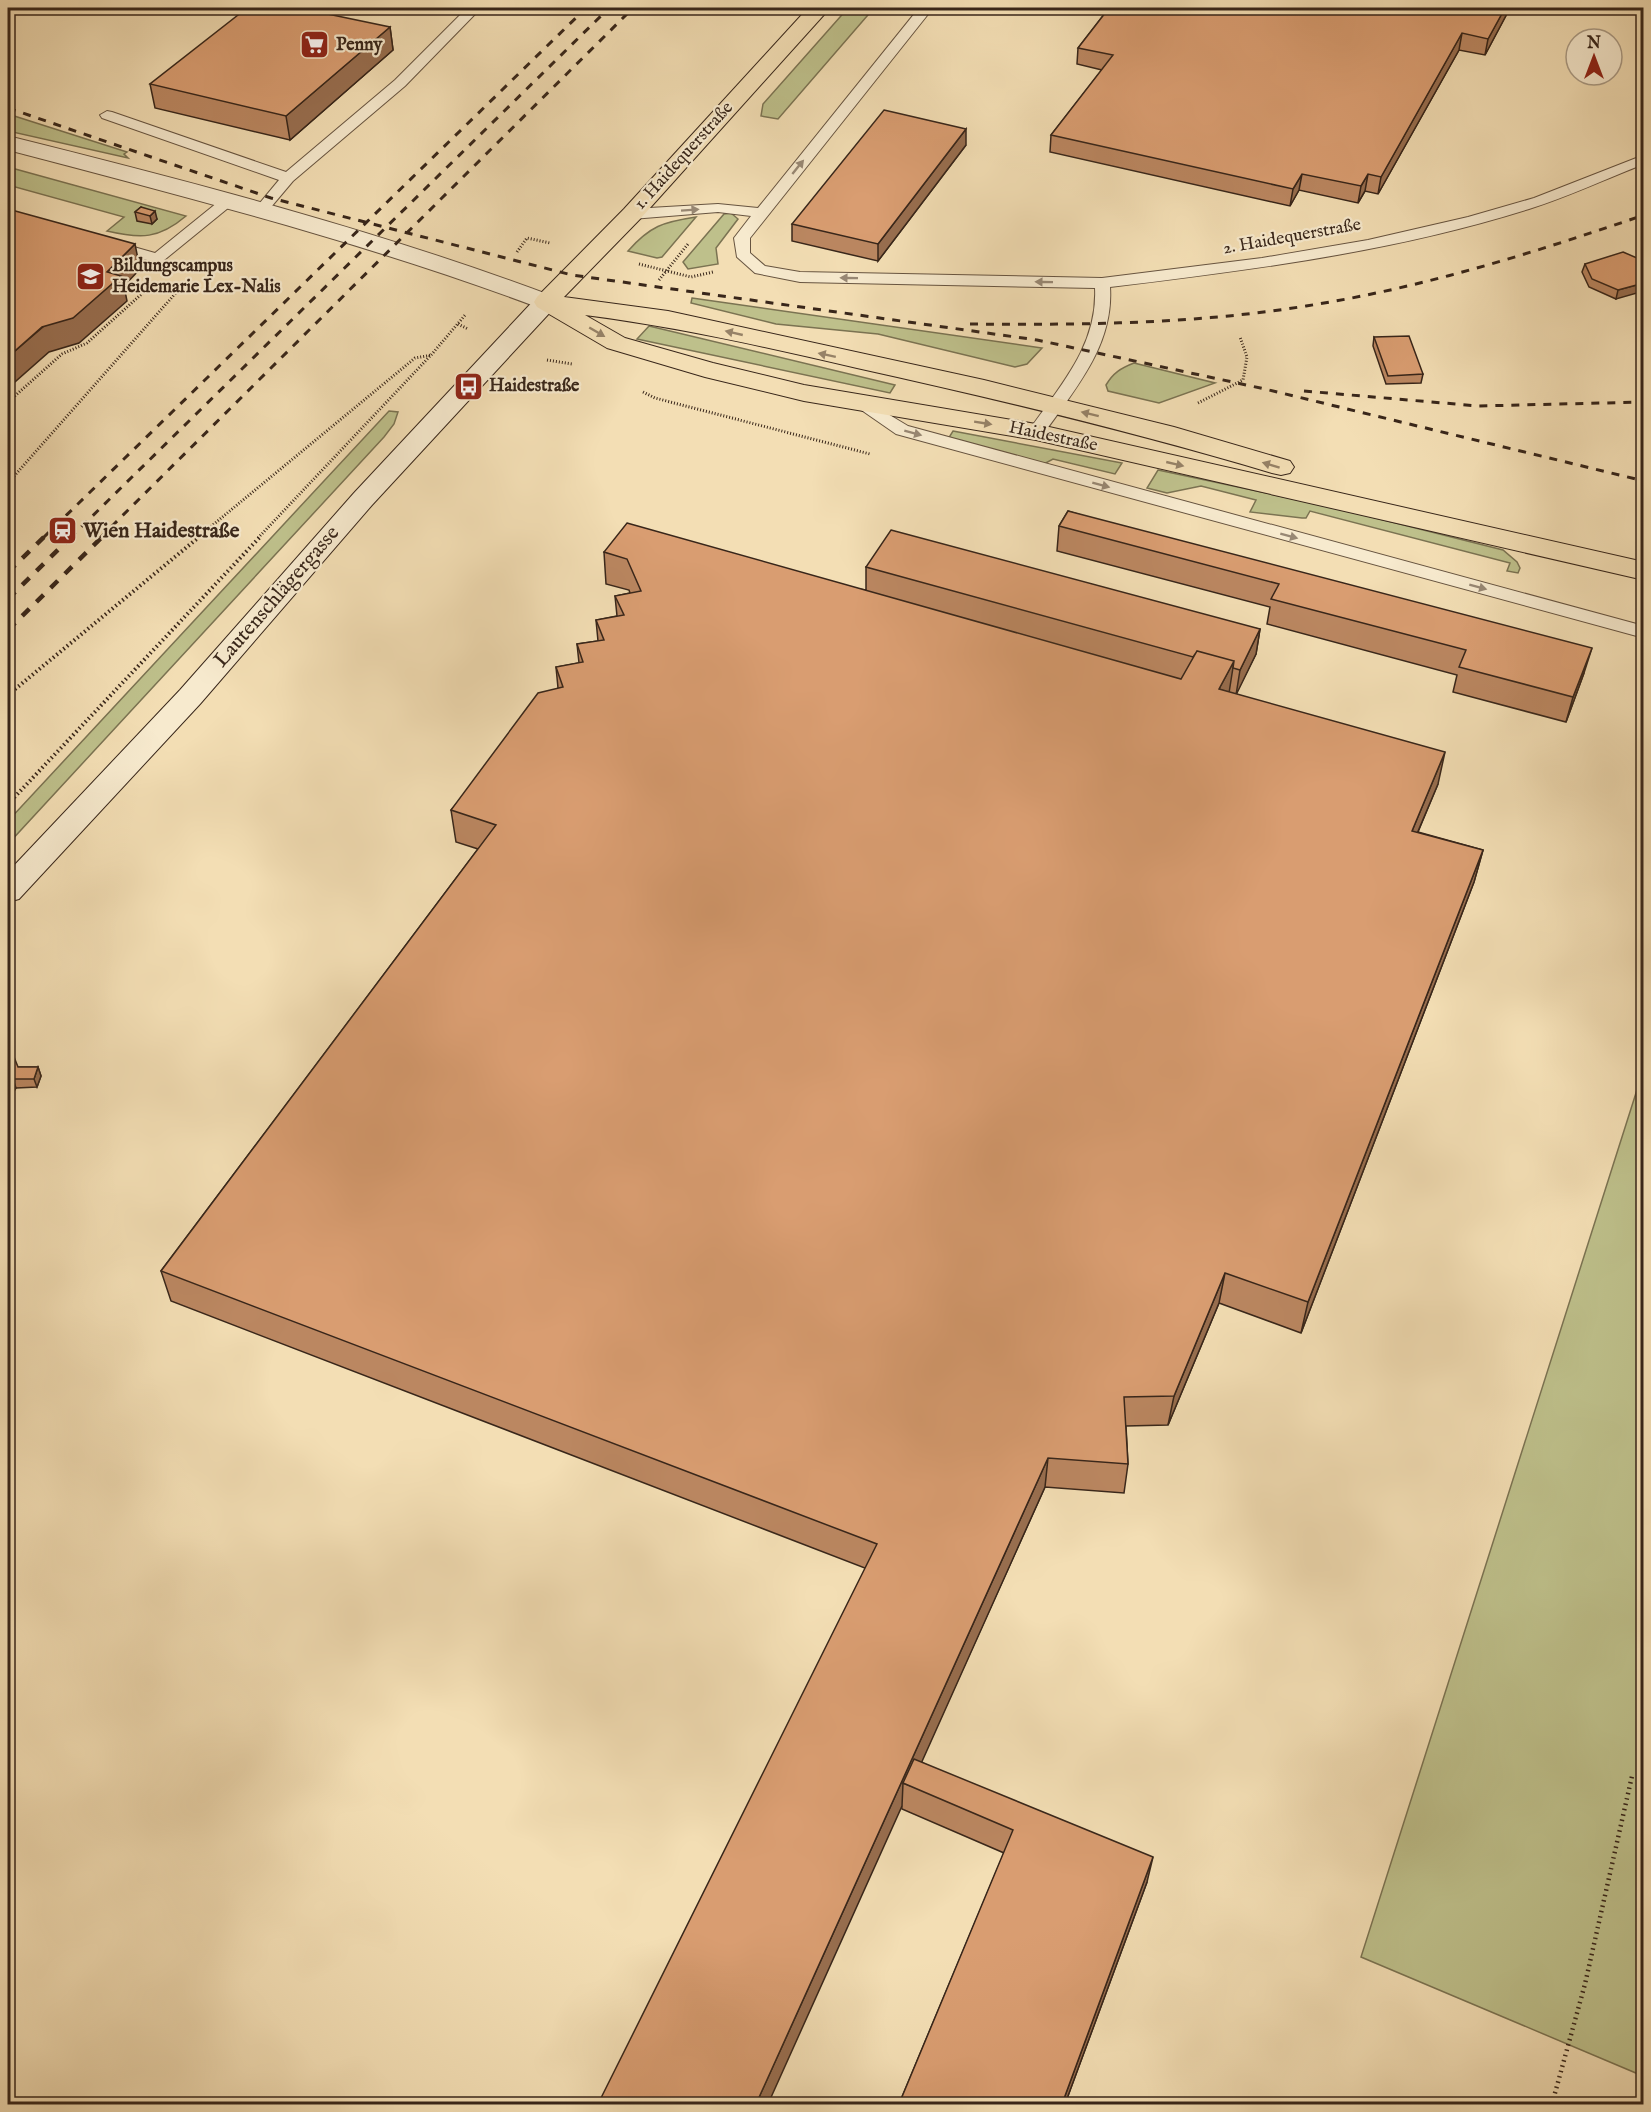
<svg xmlns="http://www.w3.org/2000/svg" width="1651" height="2112" font-family="'IM FELL English',serif">
  <rect width="100%" height="100%" fill="#f3deb4"/>
  <filter id="stains"><feTurbulence type="fractalNoise" baseFrequency=".00333" numOctaves="4"/><feColorMatrix values="0 0 0 0 .2 0 0 0 0 .09 0 0 0 0 .02 0 0 0 .5 -.17"/></filter>
  <radialGradient id="worn" r=".72"><stop offset=".6" stop-color="#630" stop-opacity="0"/><stop offset="1" stop-color="#630" stop-opacity=".3"/></radialGradient>
  <path fill="#bec08b" stroke="#7b7352" stroke-width="1.5" d="M848 8H874L778 119 761 116 763 104Z
    M8 114 127 152 124 154 128 158 8 131Z
    M8 167 186 216C159 239 141 239 107 231L124 217 8 185Z
    M731 213 738 219 716 248 718 264 688 269 683 262 724 214Z
    M696 217 662 257 657 258 628 251C650 226 663 222 696 217Z
    M692 298 1042 348 1027 364 1015 367 878 334 776 324 691 303Z
    M649 326 895 385 890 393 637 339Z
    M1134 363 1215 383 1159 403 1108 391 1106 385C1113 373 1121 368 1134 363Z
    M389 411 398 412 394 424 384 437 8 844V821Z
    M953 431 1122 463 1115 474 1053 459 1044 464 948 439Z
    M1158 470 1336 508 1503 550 1517 562 1520 568 1518 573 1507 571 1510 563 1310 511 1306 518H1302L1250 512 1256 500 1201 486 1167 493 1147 488Z
    M1643 1071V2076L1361 1957Z"/>
  <g fill="none" stroke-linecap="round" stroke-linejoin="round">
    <defs>
      <path id="service" d="M467 8H481L405 86 293 181 266 213 261 214 254 210 279 180 102 118 100 115 107 111 112 112 286 172 395 80Z
        M919 8H933L750 238V253L765 266 800 272 1102 278 1262 258 1368 240 1468 217 1534 198 1644 155V164C1605 179 1568 197 1529 209 1393 252 1251 270 1110 287 1114 346 1074 390 1042 436L1036 437 1028 432C1059 387 1098 346 1095 288L800 282 755 273 737 257 734 238 751 216 718 212 632 219 624 214 632 209 718 204 758 208Z
        M228 197 233 198 235 201 233 204 163 261 158 263 104 248 101 245 109 240 155 253 223 198Z
        M863 399 908 426 1644 626V638L896 434 857 407 855 404 857 401Z"/>
      <path id="tertiary" d="M8 136C192 182 377 230 555 297L558 302 555 307 546 309 537 307C364 242 186 197 8 150Z"/>
      <path id="secondary" d="M546 295 555 297 558 302 555 307 372 505 200 704 19 899 8 902V872L180 690 354 493 537 297Z"/>
      <path id="primary" d="M808 8H830L640 219 564 297 668 311 984 380 1174 427 1290 461 1294 467 1290 473 1281 475 1272 473C1135 432 997 399 857 368 767 347 678 327 585 315L625 338 713 363 804 385 1036 424 1644 562V580L1036 440 804 401 705 377 607 348 537 307 534 302 537 297 624 209Z"/>
    </defs>
    <use href="#service" stroke="#675440" stroke-width="2"/>
    <use href="#tertiary" stroke="#675440" stroke-width="2"/>
    <use href="#secondary" stroke="#38261a" stroke-width="2"/>
    <use href="#primary" stroke="#38261a" stroke-width="2"/>
    <path stroke="#38261a" stroke-width="3" stroke-dasharray="1 2" stroke-linecap="butt" d="M517 252 527 238 550 243
      M639 264 691 277 713 272
      M659 280 688 244
      M458 324 468 329
      M547 360 572 364
      M643 392 655 398 870 454
      M8 402 62 354 87 343 146 290
      M1198 403 1243 380 1247 357 1240 337
      M8 483 182 286
      M197 538 415 358 432 355
      M258 538 432 354 466 314"/>
    <path stroke="#38261a" stroke-width="4" stroke-dasharray="1.5 3" stroke-linecap="butt" d="M8 695 199 537
      M8 804 260 537"/>
    <path stroke="#38261a" stroke-width="4.5" stroke-dasharray="1.5 4" stroke-linecap="butt" d="M1552 2104 1585 1984 1632 1776"/>
    <use href="#service" fill="#f7eace" fill-rule="evenodd"/>
    <use href="#tertiary" fill="#f7eace" fill-rule="evenodd"/>
    <use href="#secondary" fill="#f7eace" fill-rule="evenodd"/>
    <use href="#primary" fill="#f3deb4" fill-rule="evenodd"/>
    <path stroke="#38261a" stroke-width="3" stroke-dasharray="8 8" stroke-linecap="butt" d="M8 108 271 198 572 275 1037 340 1265 389 1644 481
      M970 324C1082 325 1195 324 1306 306 1422 288 1533 253 1644 215
      M1304 391 1478 406 1644 402
      M43 538 586 8
      M70 538 609 8
      M100 538 633 8"/>
    <path stroke="#38261a" stroke-width="4.5" stroke-dasharray="10 10" stroke-linecap="butt" d="M8 572 44 537
      M8 599 71 537
      M8 630 102 537"/>
  </g>
  <path fill="#bb8761" stroke="#38261a" stroke-width="1.5" d="M1109 8H1510L1485 55 1459 50 1378 194 1365 191 1358 203 1299 190 1290 206 1050 152 1051 135 1102 70 1077 64 1078 48Z
    M390 27 393 50 290 140 155 108 150 84Z
    M966 145 878 261 792 241V224Z
    M141 207 157 219 152 224 137 221 135 212Z
    M1644 261 1616 299 1589 287 1582 272 1585 264Z
    M1374 337 1423 374 1421 383 1386 384 1373 346Z
    M1068 511 1584 673 1566 722 1453 692 1457 675 1267 624 1270 607 1057 551 1059 526Z
    M604 552 866 590V567L1260 629 1256 654 1236 694 1438 784 1418 832 1483 850 1474 882 1301 1333 1219 1303 1168 1425 1126 1426 1128 1464 1124 1493 1045 1487 921 1762 1147 1882 1065 2104H899L1004 1853 902 1809 865 1568 171 1301 161 1271 478 849 456 842 451 810 558 688 556 667 579 663 577 644 598 641 596 620 617 616 615 596 630 593 629 590 606 584Z
    M8 1056 18 1067H38L41 1076 37 1087 16 1088 8 1100Z"/>
  <path fill="#986e4f" stroke="#38261a" stroke-width="1.5" d="M1505 8H1510L1485 55 1488 39Z
    M390 27 393 50 290 140 286 116Z
    M1462 33 1459 50 1378 194 1381 177Z
    M966 129V145L878 261V244Z
    M1302 174 1299 190 1290 206 1293 189Z
    M1368 174 1365 191 1358 203 1361 186Z
    M155 211 157 219 152 224 150 216Z
    M135 244 140 269 124 286 127 301 79 343 49 352 8 388V357L107 272Z
    M1644 283V291L1616 299 1618 290Z
    M1260 629 1256 654 1236 695 1240 670Z
    M1592 648 1584 673 1566 722 1573 697Z
    M1234 661 1229 693 1219 689Z
    M1445 752 1438 784 1405 862 1412 831Z
    M1483 850 1474 882 1301 1333 1308 1302Z
    M38 1067 41 1076 37 1087 34 1079Z
    M13 1079 16 1088 8 1100V1087Z
    M1225 1273 1219 1303 1168 1425 1174 1396Z
    M1048 1458 1045 1487 911 1786 903 1783 902 1806 768 2104H756Z
    M1153 1857 1147 1882 1065 2104H1062Z"/>
  <path fill="#d99d71" stroke="#38261a" stroke-width="1.5" d="M247 8H299L390 27 286 116 150 84Z
    M1109 8H1505L1488 39 1462 33 1381 177 1368 174 1361 186 1302 174 1293 189 1051 135 1113 55 1078 48Z
    M884 110 966 129 878 244 792 224Z
    M141 207 155 211 150 216 135 212Z
    M8 209 135 244 107 272 121 276 73 318 42 327 8 357Z
    M1623 252 1644 261V283L1618 290 1592 279 1585 264Z
    M1409 336 1423 374 1388 376 1374 337Z
    M1068 511 1592 648 1573 697 1459 667 1466 650 1271 599 1279 584 1059 526Z
    M627 523 1181 679 1197 651 1234 661 1219 689 1445 752 1412 831 1483 850 1308 1302 1225 1273 1174 1396 1124 1397 1128 1464 1048 1458 756 2104H598L877 1544 161 1271 496 825 451 810 538 693 563 687 556 667 583 662 577 644 604 640 596 620 624 615 615 596 641 591 627 559 604 552Z
    M891 530 1260 629 1240 670 1233 668 1234 661 1197 651 1193 657 866 567Z
    M8 1056 14 1057 18 1067H38L34 1079H13L8 1087Z
    M914 1759 1153 1857 1062 2104H899L1013 1830 903 1783Z"/>
  <defs><path id="oneway-solid" d="M-6-.8H1V-3.2L6.5 0L1 3.2V.8H-6Z" transform="scale(1.5)"/></defs>
  <g fill="#988874">
    <use href="#oneway-solid" transform="translate(798 167) rotate(-51)"/>
    <use href="#oneway-solid" transform="translate(690 210) rotate(-4)"/>
    <use href="#oneway-solid" transform="translate(849 278) rotate(-179)"/>
    <use href="#oneway-solid" transform="translate(1044 282) rotate(-179)"/>
    <use href="#oneway-solid" transform="translate(913 433) rotate(15)"/>
    <use href="#oneway-solid" transform="translate(1101 485) rotate(15)"/>
    <use href="#oneway-solid" transform="translate(1289 536) rotate(15)"/>
    <use href="#oneway-solid" transform="translate(1478 587) rotate(15)"/>
  </g>
  <g fill="#968267">
    <use href="#oneway-solid" transform="translate(597 332) rotate(30)"/>
    <use href="#oneway-solid" transform="translate(734 333) rotate(-167)"/>
    <use href="#oneway-solid" transform="translate(827 355) rotate(-168)"/>
    <use href="#oneway-solid" transform="translate(1090 414) rotate(-166)"/>
    <use href="#oneway-solid" transform="translate(983 423) rotate(9)"/>
    <use href="#oneway-solid" transform="translate(1175 464) rotate(13)"/>
    <use href="#oneway-solid" transform="translate(1271 465) rotate(-163)"/>
  </g>
  <defs>
    <symbol id="supermarket-square" viewBox="-11 -11 22 22"><rect x="-9" y="-9" width="18" height="18" rx="4" fill="#8f2418" stroke="#f7eace"/><path d="M-6-5.5h2.5l.6 2H6L4.5 2H-2.5L-4.4-4H-6ZM-1.5 3.2a1.3 1.3 0 1 0 .1 0ZM3 3.2a1.3 1.3 0 1 0 .1 0Z" fill="#fff"/></symbol>
    <symbol id="school-square" viewBox="-11 -11 22 22"><rect x="-9" y="-9" width="18" height="18" rx="4" fill="#8f2418" stroke="#f7eace"/><path d="M0-5L7-2L0 1L-7-2ZM-4 1L0 2.5L4 1V4Q0 6-4 4Z" fill="#fff"/></symbol>
    <symbol id="bus-square" viewBox="-11 -11 22 22"><rect x="-9" y="-9" width="18" height="18" rx="4" fill="#8f2418" stroke="#f7eace"/><path d="M-5-6H5V4H4V6H2V4H-2V6H-4V4H-5ZM-3.5-4V0h7V-4ZM-3.5 1.2v1.5H-2V1.2ZM2 1.2v1.5H3.5V1.2Z" fill="#fff"/></symbol>
    <symbol id="station-square" viewBox="-11 -11 22 22"><rect x="-9" y="-9" width="18" height="18" rx="4" fill="#8f2418" stroke="#f7eace"/><path d="M-3-6H3Q5-6 5-4V2Q5 4 3 4L4.5 6H3L1.5 4h-3L-3 6H-4.5L-3 4Q-5 4-5 2V-4Q-5-6-3-6ZM-3.5-4v3h7v-3ZM-3.5 1v1.5H-2V1ZM2 1v1.5H3.5V1Z" fill="#fff"/></symbol>
  </defs>
  <g fill-rule="evenodd">
    <use href="#supermarket-square" x="298" y="28" width="33" height="33"/>
    <use href="#school-square" x="74" y="260" width="33" height="33"/>
    <use href="#bus-square" x="452" y="370" width="33" height="33"/>
    <use href="#station-square" x="46" y="514" width="33" height="33"/>
  </g>
  <g text-anchor="middle" dominant-baseline="central" stroke-width="4.5" stroke-linejoin="round" paint-order="stroke">
    <g font-size="18" font-weight="bold" fill="#38261a" stroke="#f7eace" text-anchor="start">
      <text x="336" y="45">Penny</text>
      <text x="112" y="266">Bildungscampus<tspan x="112" dy="21">Heidemarie Lex-Nalis</tspan></text>
      <text x="489" y="386">Haidestraße</text>
    </g>
    <g font-size="18" fill="#38261a" stroke="#f7eace">
      <text transform="translate(684 156) rotate(-48)">1. Haidequerstraße</text>
      <text transform="translate(1292 237) rotate(-10)">2. Haidequerstraße</text>
      <text transform="translate(1053 437) rotate(12)">Haidestraße</text>
    </g>
    <g font-size="21" font-weight="bold" fill="#38261a" stroke="#f7eace" text-anchor="start">
      <text x="83" y="531">Wien Haidestraße</text>
    </g>
    <g font-size="21" fill="#38261a" stroke="#f7eace">
      <text transform="translate(277 597) rotate(-49)">Lautenschlägergasse</text>
    </g>
  </g>
  <rect width="1651" height="2112" fill="none" stroke="#f3deb4" stroke-width="30"/>
  <rect x="9" y="9" width="1633" height="2094" fill="none" stroke="#38261a" stroke-width="3"/>
  <rect x="15" y="15" width="1621" height="2082" fill="none" stroke="#38261a" stroke-width="1.5"/>
  <g transform="translate(1594 57)"><circle r="28" fill="#f7eace" stroke="#ab9c86" stroke-width="1.5"/>
  <path d="M0-4.5L10 22L0 15L-10 22Z" fill="#8f2418"/>
  <text y="-9" font-size="16" font-weight="bold" text-anchor="middle" fill="#38261a">N</text>
  </g>
  <rect width="100%" height="100%" filter="url(#stains)"/>
  <rect width="100%" height="100%" fill="url(#worn)"/>
</svg>
